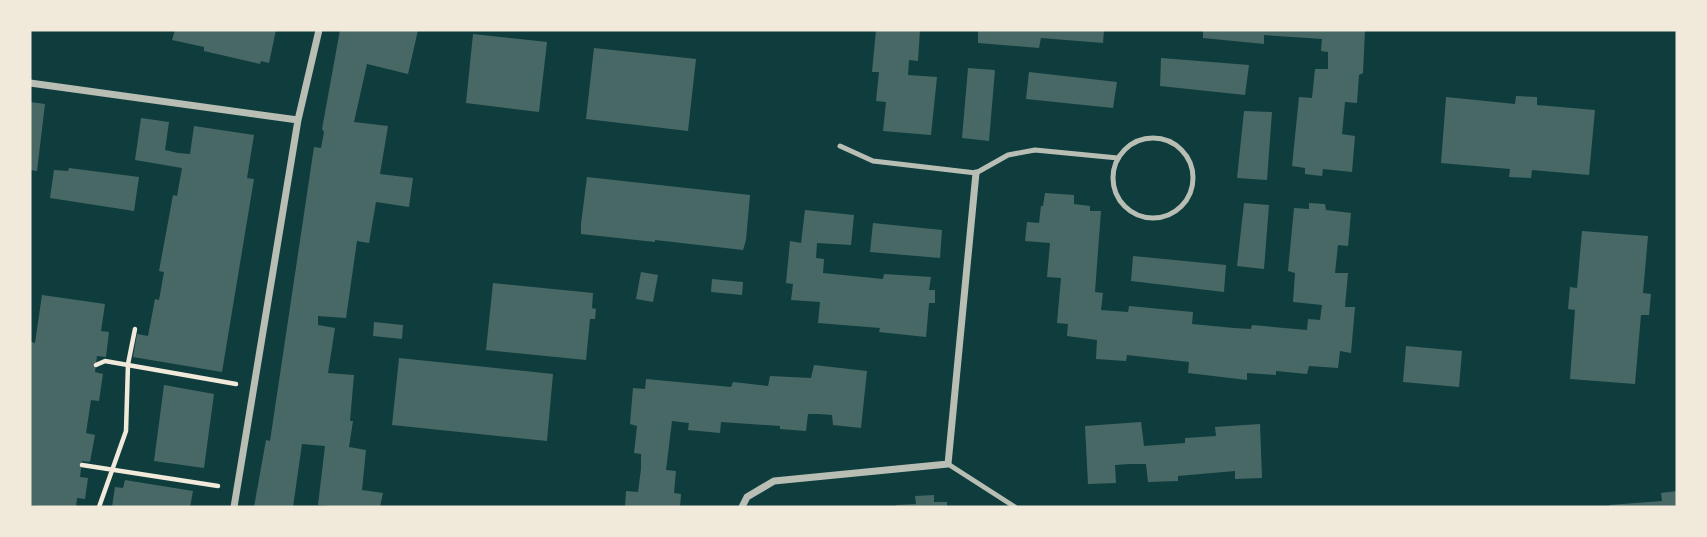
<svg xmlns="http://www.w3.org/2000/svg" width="1707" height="537" font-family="Figtree,sans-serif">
  <rect width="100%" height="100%" fill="#0f3d3e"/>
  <path fill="#486865" d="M175 30H276L269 63 261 61 260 64 204 51V47L172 40Z
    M340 30H418L408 74 367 64 354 122 388 126 380 174 413 178 409 207 376 202 369 243 357 241 346 318 318 316V325L335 328 328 373 354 375 350 421H353L349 447 366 450 362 490 383 493 380 507H343L318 505 325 446 302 444 293 507H254L266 440 270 441 314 147 321 148 324 132 322 129Z
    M876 30H920L918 61 909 60 908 75 937 77 931 135 883 131 886 102 876 101 879 72H872Z
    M978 30H1104L1103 43 1041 38 1039 48 978 43Z
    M1203 30H1365L1363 73 1359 75 1357 103 1345 102 1342 134 1355 136 1352 172 1323 169 1322 176 1313 175 1305 174V168L1292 166 1299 97 1312 98 1315 69H1328V52L1321 51 1322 39 1264 35V44L1203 38Z
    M473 34 547 42 539 112 466 103Z
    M594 48 696 59 688 131 586 119Z
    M1161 58 1249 65 1245 95 1160 86Z
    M968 68 995 70 989 141 962 138Z
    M1029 72 1117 82 1113 108 1026 99Z
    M1516 96 1537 97V105L1595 110 1589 175 1532 170 1531 178 1509 177 1510 169 1441 163 1446 97 1515 104Z
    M30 102 45 104 37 171 30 170Z
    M1244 111 1272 112 1267 180 1237 178Z
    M141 118 169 122 165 150 178 153 190 154 194 126 254 135 247 178 254 179 222 372 133 357 137 334 148 336 155 299 159 300 164 272 159 271 173 195 177 196 182 168 135 160Z
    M69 168 139 177 134 211 50 198 54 170 68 171Z
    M587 177 750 195 746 240 743 250 655 240V242L581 234V224Z
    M1045 193 1074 195V204L1090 206V211H1101L1095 292 1103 293 1101 310 1128 312 1129 306 1193 312 1192 324 1234 328 1251 329 1252 325 1307 330 1308 319 1320 320 1322 305 1293 302 1295 273 1288 271 1294 208 1309 209V203L1325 204 1326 210 1351 213 1348 246 1338 245 1335 273H1348L1345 307H1355L1351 353 1340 351 1338 368 1309 366 1307 374 1276 371V375L1247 373V380L1188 373 1189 362 1127 355 1126 361 1096 359 1097 340 1067 336 1068 324 1057 323 1061 278 1047 277 1050 243 1025 241 1027 222 1039 223 1041 206H1043Z
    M1244 203 1269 205 1264 269 1237 266Z
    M805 210 854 215 851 245 817 243 816 258 824 259 823 273 883 279 884 274 931 277 929 290H935V303H929L926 337 879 332 880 328 818 323 820 302 791 300 793 284 786 283 790 241 801 243Z
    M873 223 942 230 940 258 870 252Z
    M1582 231 1648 236 1643 293 1651 294 1649 315H1641L1635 384 1570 379 1575 310 1568 309 1570 287 1577 288Z
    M1133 256 1226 265 1224 292 1131 281Z
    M641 272 658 275 653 302 636 299Z
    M712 279 743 282 742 295 711 292Z
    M493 283 593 293 592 308 596 309 595 319H590L586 360 486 350Z
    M42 295 105 304 101 331 109 332 106 357 97 356 95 372 103 374 99 401 91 400 86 433 95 435 90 462 82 461 80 477 88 478 85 499 77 498 76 507H44L30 505V380L31 369 30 368V349L31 342 35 343Z
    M374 322 403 325 402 339 373 336Z
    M1406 346 1462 351 1459 387 1403 382Z
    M399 358 553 374 547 441 392 425Z
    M814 365 867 371 861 428 833 425 832 415 818 414H808L806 431 780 429V426L721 422 720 433 688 430 689 423 672 421 666 470 676 471 674 493 681 494 680 507H625L626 491 638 492 641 469V454L634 453 637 426 630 424 633 388 645 389 646 379 731 387 733 382 768 386 770 376 811 378Z
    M164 385 214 394 204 468 154 461Z
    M1141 422 1144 446 1185 443V438L1216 436 1215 427 1260 424 1262 478 1235 479V471L1178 476V481L1148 482 1146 464H1129L1115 465 1116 483 1088 484 1085 426Z
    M125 480 193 491 190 507H112L115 487 123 488Z
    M1677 491V507H1609V505L1662 501 1661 493Z
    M934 495V502H947V507H896V505L916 504 915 496Z"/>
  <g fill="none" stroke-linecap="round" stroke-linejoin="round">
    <path stroke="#f1e9da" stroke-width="4.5" d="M96 365 105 361 236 384
      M82 465 218 486
      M99 507 126 431 128 364 135 329"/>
    <path stroke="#b8beb3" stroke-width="5" d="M1113 178a40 40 0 1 1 80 0a40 40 0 1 1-80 0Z
      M840 146 873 161 976 173 1008 155 1035 150 1118 158
      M948 464 1015 507"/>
    <path stroke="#b8beb3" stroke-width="7" d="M30 83 298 120
      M234 507 298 120 319 30
      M742 507 747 497 774 481 948 464 976 173"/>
  </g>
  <rect width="1707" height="537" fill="none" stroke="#f1e9da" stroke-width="63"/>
</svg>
